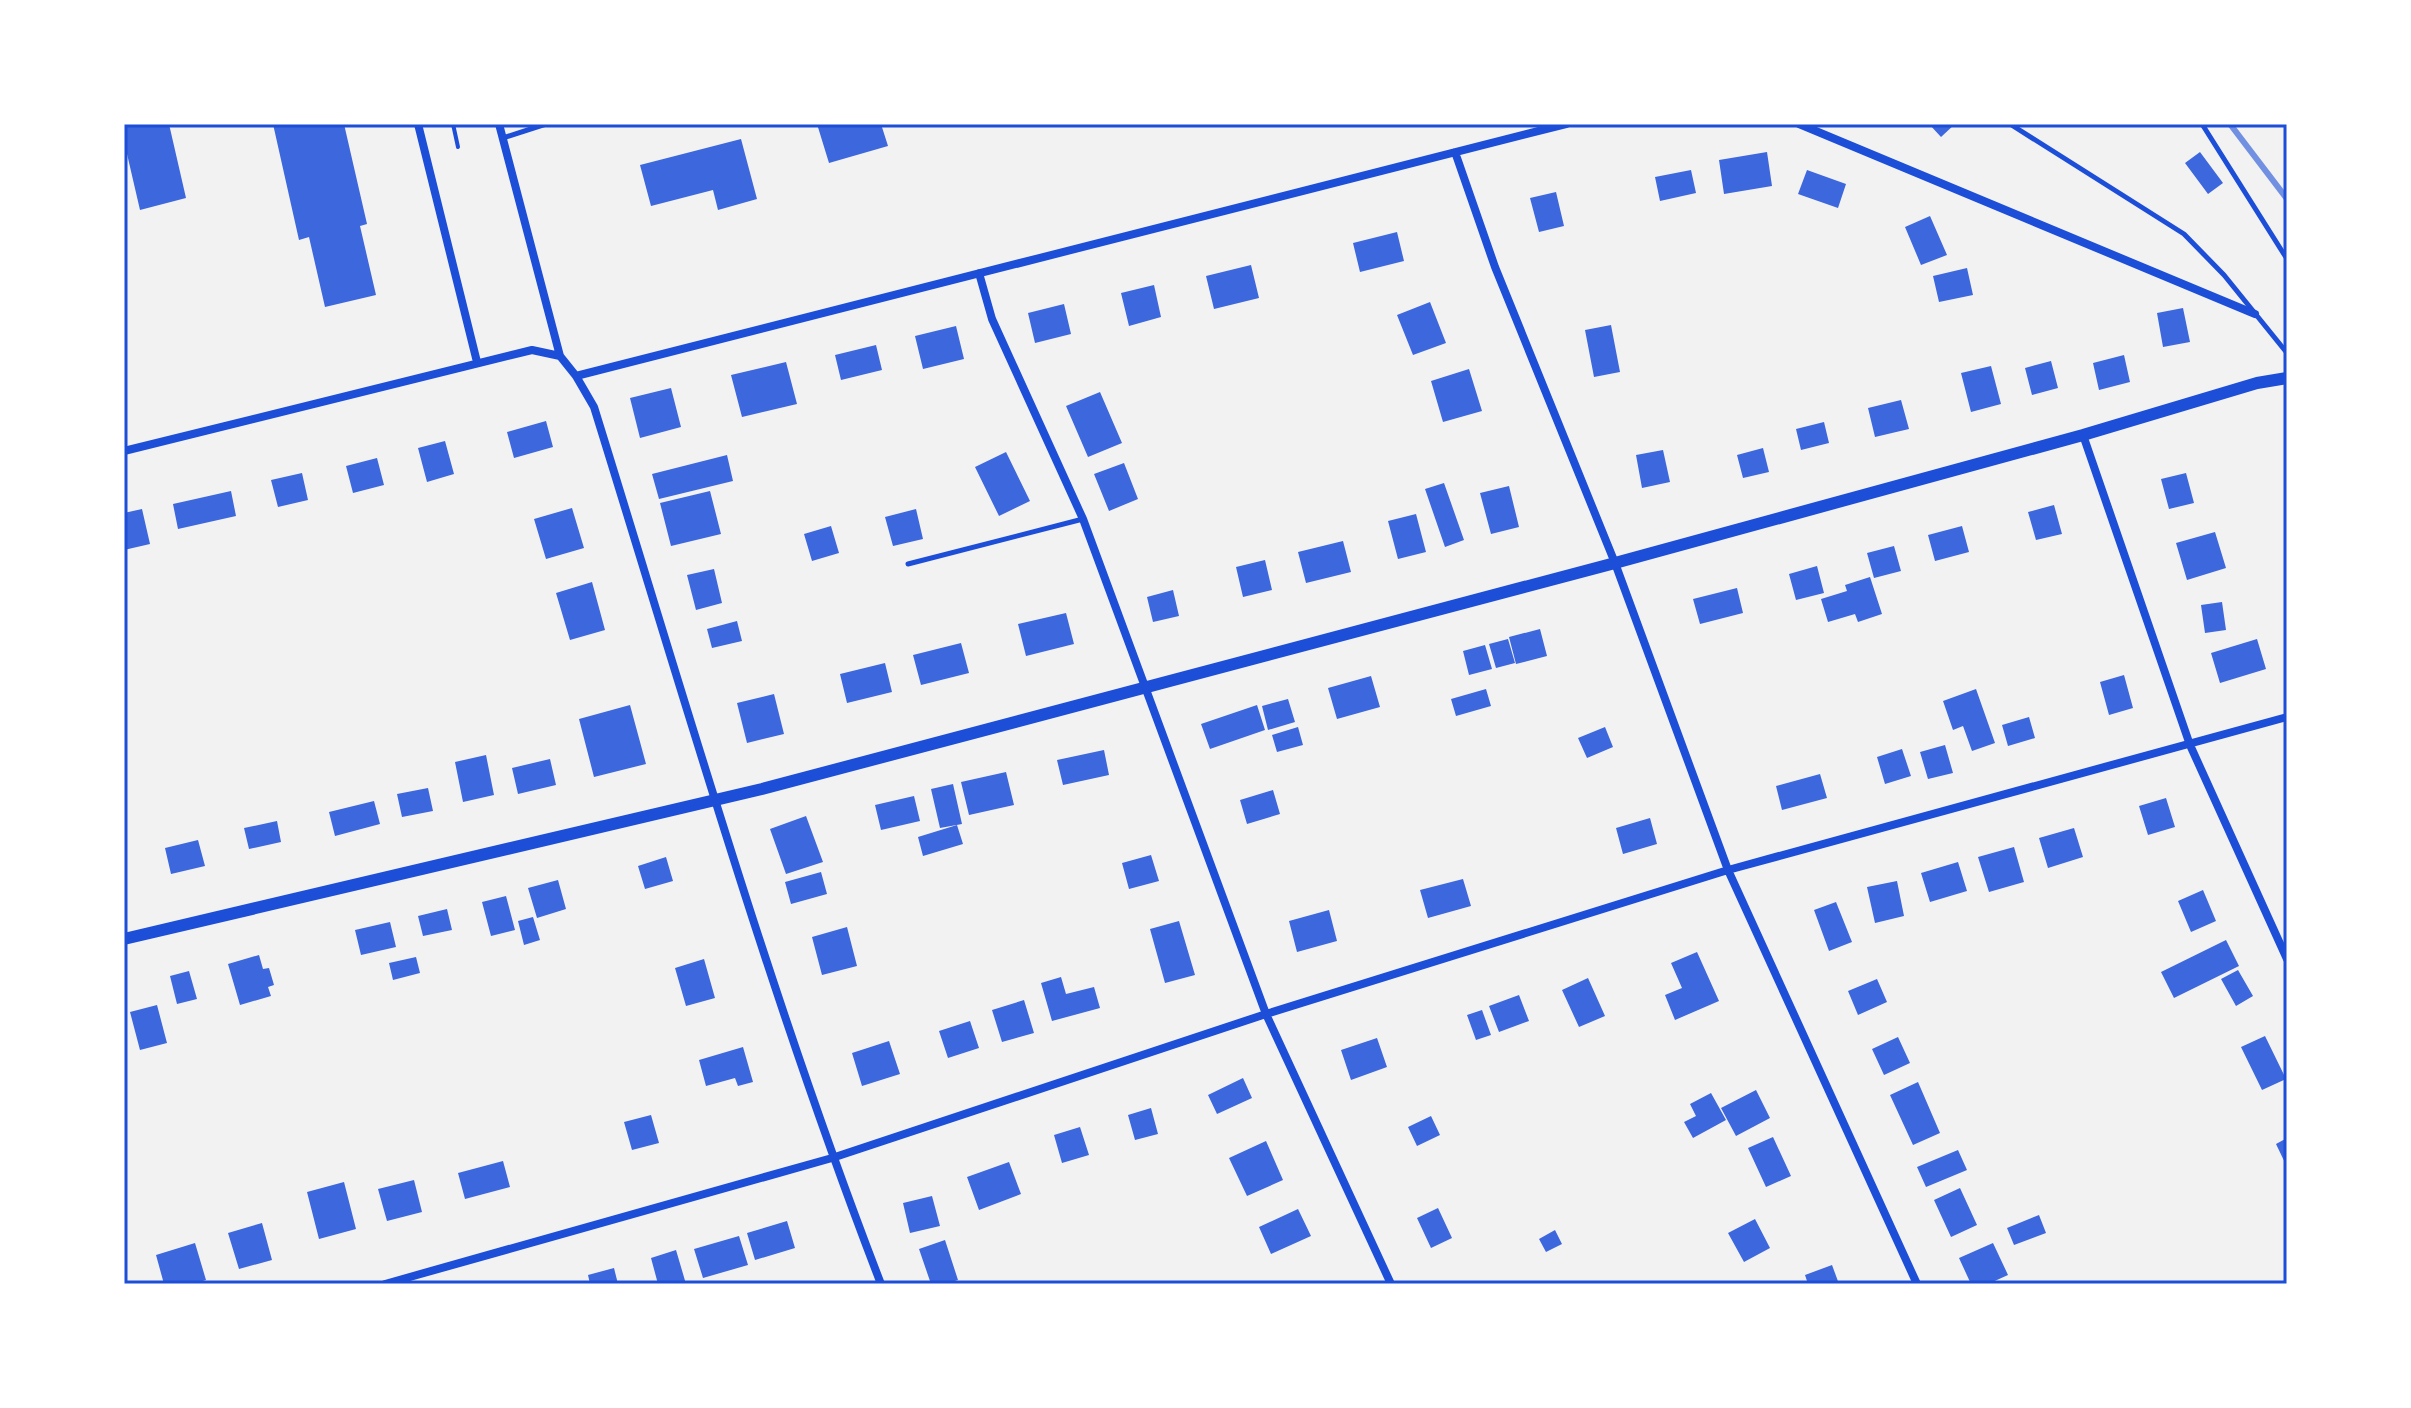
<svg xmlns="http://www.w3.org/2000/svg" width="2411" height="1408" font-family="'IBM Plex Sans',sans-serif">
  <rect width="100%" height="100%" fill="#f2f2f2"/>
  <path fill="#3d67dc" d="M124 124H169L186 198 140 210 124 141Z
    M273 124H344L367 224 360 226 376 295 325 307 309 237 299 240Z
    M817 124H881L888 146 829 163Z
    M1929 124H1955L1941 137Z
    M741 139 757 199 718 210 713 190 651 206 640 165Z
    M1767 152 1772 186 1724 194 1719 160Z
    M2200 152 2223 183 2208 194 2185 163Z
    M1691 170 1696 193 1660 201 1655 177Z
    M1807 170 1846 184 1838 208 1798 194Z
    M1556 192 1564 226 1539 232 1530 198Z
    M1930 216 1947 255 1921 265 1905 227Z
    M1397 232 1404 261 1360 272 1353 243Z
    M1251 265 1259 298 1214 309 1206 276Z
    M1967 268 1973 295 1939 302 1933 276Z
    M1154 285 1161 317 1129 326 1121 293Z
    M1430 302 1446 343 1413 355 1397 315Z
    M1064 304 1071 334 1035 343 1028 313Z
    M2183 308 2190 342 2163 347 2157 313Z
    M1611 325 1620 372 1594 377 1585 330Z
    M956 326 964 359 923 369 915 336Z
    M876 345 882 370 841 380 835 355Z
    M2124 355 2130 382 2099 390 2093 363Z
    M2051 361 2058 388 2032 395 2025 368Z
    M786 362 797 404 742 417 731 375Z
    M1991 366 2001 404 1971 412 1961 373Z
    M1469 369 1482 411 1443 422 1431 381Z
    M671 388 681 427 640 438 630 398Z
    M1100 392 1122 443 1088 457 1066 406Z
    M1901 400 1909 429 1875 437 1868 408Z
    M546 421 553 447 514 458 507 432Z
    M1824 422 1829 443 1801 450 1796 429Z
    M445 441 454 474 427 482 418 448Z
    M1763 448 1769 472 1743 478 1737 455Z
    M1663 450 1670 482 1642 488 1636 455Z
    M1006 452 1030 501 999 516 975 467Z
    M727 455 733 481 659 499 652 474Z
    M377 458 384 485 353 493 346 466Z
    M1124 463 1138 499 1109 511 1094 474Z
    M302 473 308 500 278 507 271 480Z
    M2186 473 2194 503 2169 509 2161 479Z
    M1444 483 1464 540 1445 547 1425 489Z
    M1509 486 1519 527 1491 534 1480 493Z
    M231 491 236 516 178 529 173 504Z
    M710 491 721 534 671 546 660 503Z
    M2054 505 2062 534 2036 540 2028 512Z
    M572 508 584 548 546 559 534 519Z
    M142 509 150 544 124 550V513Z
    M916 509 923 539 893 546 885 517Z
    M1416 514 1426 552 1398 559 1388 521Z
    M831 526 839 553 812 561 804 534Z
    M1962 526 1969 552 1935 561 1928 535Z
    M2215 532 2226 568 2187 580 2176 543Z
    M1343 541 1351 572 1306 583 1298 552Z
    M1894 546 1901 571 1874 578 1867 553Z
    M1265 560 1272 590 1243 597 1236 567Z
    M1817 566 1824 593 1796 600 1789 574Z
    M714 569 722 603 696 610 687 575Z
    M1870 577 1882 614 1858 622 1855 614 1828 622 1821 599 1847 591 1845 585Z
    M592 582 605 630 570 640 556 593Z
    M1737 588 1743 613 1700 624 1693 599Z
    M1173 590 1179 616 1153 622 1147 597Z
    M2222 602 2226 630 2205 633 2201 605Z
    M1066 613 1074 644 1026 656 1018 624Z
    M737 621 742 641 712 648 707 629Z
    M1540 629 1547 656 1516 664 1509 637Z
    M1508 639 1515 663 1496 668 1489 644Z
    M2257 639 2266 669 2220 683 2211 653Z
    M961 643 969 673 921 685 913 655Z
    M1485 645 1492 669 1469 675 1463 651Z
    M885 663 892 692 847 703 840 674Z
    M2124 675 2133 708 2109 715 2100 682Z
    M1371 676 1380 707 1337 719 1328 688Z
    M1486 689 1491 706 1456 716 1451 699Z
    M1976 689 1995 743 1972 751 1963 726 1953 730 1943 701Z
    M774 694 784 734 747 743 737 703Z
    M1288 699 1295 722 1268 730 1262 706Z
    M630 705 646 764 594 777 579 719Z
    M1257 705 1265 730 1210 749 1201 724Z
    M2029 717 2035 738 2008 746 2002 725Z
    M1298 727 1303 745 1277 752 1272 735Z
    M1605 727 1613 747 1587 758 1578 738Z
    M1945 745 1953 773 1928 779 1920 752Z
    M1902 749 1911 776 1885 784 1877 757Z
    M1104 750 1109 775 1063 785 1057 760Z
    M486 755 494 795 463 802 455 762Z
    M550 759 556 785 518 794 512 768Z
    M1006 772 1014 805 969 815 961 782Z
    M1820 774 1827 798 1782 810 1776 786Z
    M953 784 962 824 940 828 931 789Z
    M428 788 433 811 402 817 397 794Z
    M1273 790 1280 814 1247 824 1240 800Z
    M914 796 920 821 881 830 875 805Z
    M2166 798 2175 827 2148 835 2139 806Z
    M374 801 380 824 335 836 329 812Z
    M806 816 823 862 786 874 770 829Z
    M1650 818 1657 844 1623 854 1616 828Z
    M277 821 281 842 249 849 244 828Z
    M957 825 963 844 923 856 918 837Z
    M2074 828 2083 857 2048 868 2039 838Z
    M198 840 205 866 171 874 165 848Z
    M2014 847 2024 882 1989 892 1978 857Z
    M1151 855 1159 881 1129 889 1122 863Z
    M666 857 673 881 645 889 638 866Z
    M1958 862 1967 891 1930 902 1921 873Z
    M821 872 827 894 791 904 785 882Z
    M1463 879 1471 906 1428 918 1420 890Z
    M558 880 566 909 537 918 528 888Z
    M1897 881 1904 916 1875 923 1867 887Z
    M2203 890 2216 921 2191 932 2178 901Z
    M506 896 515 930 491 936 482 902Z
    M1836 902 1852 942 1829 951 1814 910Z
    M447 909 452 930 423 936 418 916Z
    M1329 910 1337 941 1297 952 1289 921Z
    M533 917 540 940 524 945 518 921Z
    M1179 921 1195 975 1165 983 1150 929Z
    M390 922 396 947 361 955 355 930Z
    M847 927 857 966 822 975 812 937Z
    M2226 940 2239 966 2174 998 2161 972Z
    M1697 952 1719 1001 1675 1020 1665 995 1682 988 1671 963Z
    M259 955 263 969 269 968 274 985 268 987 271 996 240 1005 228 964Z
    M416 957 420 973 393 980 389 963Z
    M704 959 715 998 686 1006 675 968Z
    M2238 970 2253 996 2236 1006 2221 979Z
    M189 971 197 999 177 1004 170 976Z
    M1061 977 1066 994 1094 987 1100 1008 1052 1021 1041 983Z
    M1588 978 1605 1016 1579 1027 1562 990Z
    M1877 979 1887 1002 1858 1015 1848 991Z
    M1519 995 1529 1021 1499 1032 1489 1006Z
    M1024 1000 1034 1033 1002 1042 992 1010Z
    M157 1005 167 1043 140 1050 130 1012Z
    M1482 1010 1491 1035 1476 1040 1467 1015Z
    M970 1021 979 1048 948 1058 939 1031Z
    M2265 1036 2286 1079 2262 1090 2241 1047Z
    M1898 1037 1910 1063 1884 1075 1872 1049Z
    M1377 1038 1387 1067 1351 1080 1341 1050Z
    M889 1041 900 1074 862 1086 852 1053Z
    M743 1047 753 1082 738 1086 735 1078 706 1086 699 1060Z
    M1243 1078 1252 1098 1217 1114 1208 1095Z
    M1918 1082 1940 1133 1913 1145 1890 1095Z
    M1756 1090 1770 1118 1736 1136 1721 1108Z
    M1711 1093 1726 1120 1693 1138 1684 1122 1696 1116 1690 1104Z
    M1151 1108 1158 1134 1135 1140 1128 1115Z
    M651 1115 659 1143 632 1150 624 1122Z
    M1431 1116 1440 1135 1417 1146 1408 1127Z
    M1080 1127 1089 1155 1062 1163 1054 1135Z
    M1773 1137 1791 1176 1766 1187 1748 1148Z
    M2287 1138V1167L2276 1144Z
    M1266 1141 1283 1180 1247 1196 1229 1158Z
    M1958 1150 1967 1170 1926 1187 1917 1167Z
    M503 1161 510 1187 465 1199 458 1173Z
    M1009 1162 1021 1194 979 1210 967 1177Z
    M414 1180 422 1212 387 1221 378 1189Z
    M344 1182 356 1229 319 1239 307 1192Z
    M1960 1188 1977 1225 1951 1237 1934 1200Z
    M932 1196 940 1226 910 1233 903 1203Z
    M1438 1208 1452 1238 1431 1248 1417 1218Z
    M1298 1209 1311 1236 1271 1254 1259 1227Z
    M2039 1215 2046 1233 2014 1245 2007 1228Z
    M1755 1219 1770 1248 1744 1262 1728 1233Z
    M787 1221 795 1248 755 1260 747 1233Z
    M262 1223 272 1260 239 1269 228 1233Z
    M1555 1230 1562 1244 1546 1252 1539 1239Z
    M739 1236 748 1265 703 1278 694 1249Z
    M945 1240 958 1280 945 1284H931L919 1249Z
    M195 1243 206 1280 193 1284H164L156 1255Z
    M1993 1243 2008 1275 1988 1284H1971L1959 1258Z
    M676 1250 686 1284H658L651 1258Z
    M1832 1265 1839 1284H1808L1805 1275Z
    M614 1268 618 1284H590L588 1275Z"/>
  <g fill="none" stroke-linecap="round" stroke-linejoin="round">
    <path stroke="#1d4ed8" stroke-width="4" d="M453 124 458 147"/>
    <path stroke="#1d4ed8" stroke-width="5" d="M2010 124 2184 234 2224 275 2287 353
      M2202 124 2287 259
      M503 138 546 124
      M908 564 1083 519"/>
    <path stroke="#1d4ed8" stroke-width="8" d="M418 124 477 362
      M499 124 560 356 576 376 594 407C685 700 770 997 881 1284
      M1799 124 2255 314
      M1455 152 1495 267 1615 563 1728 870 1917 1284
      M979 273 992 319 1083 519 1266 1014 1391 1284
      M576 376 1566 124
      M2083 435 2190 745 2287 959
      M124 451 532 350 560 356
      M385 1284 832 1158 1266 1014 1728 870 2287 717"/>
    <path stroke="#1d4ed8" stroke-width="12" d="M124 939 762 789 1615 563 2083 435 2257 383 2287 378"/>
    <path stroke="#7290e2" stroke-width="6" d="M2230 124 2287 199"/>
  </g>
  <rect width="2411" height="1408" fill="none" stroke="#ffffff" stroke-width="252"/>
  <rect x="126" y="126" width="2159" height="1156" fill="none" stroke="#1d4ed8" stroke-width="3"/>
</svg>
